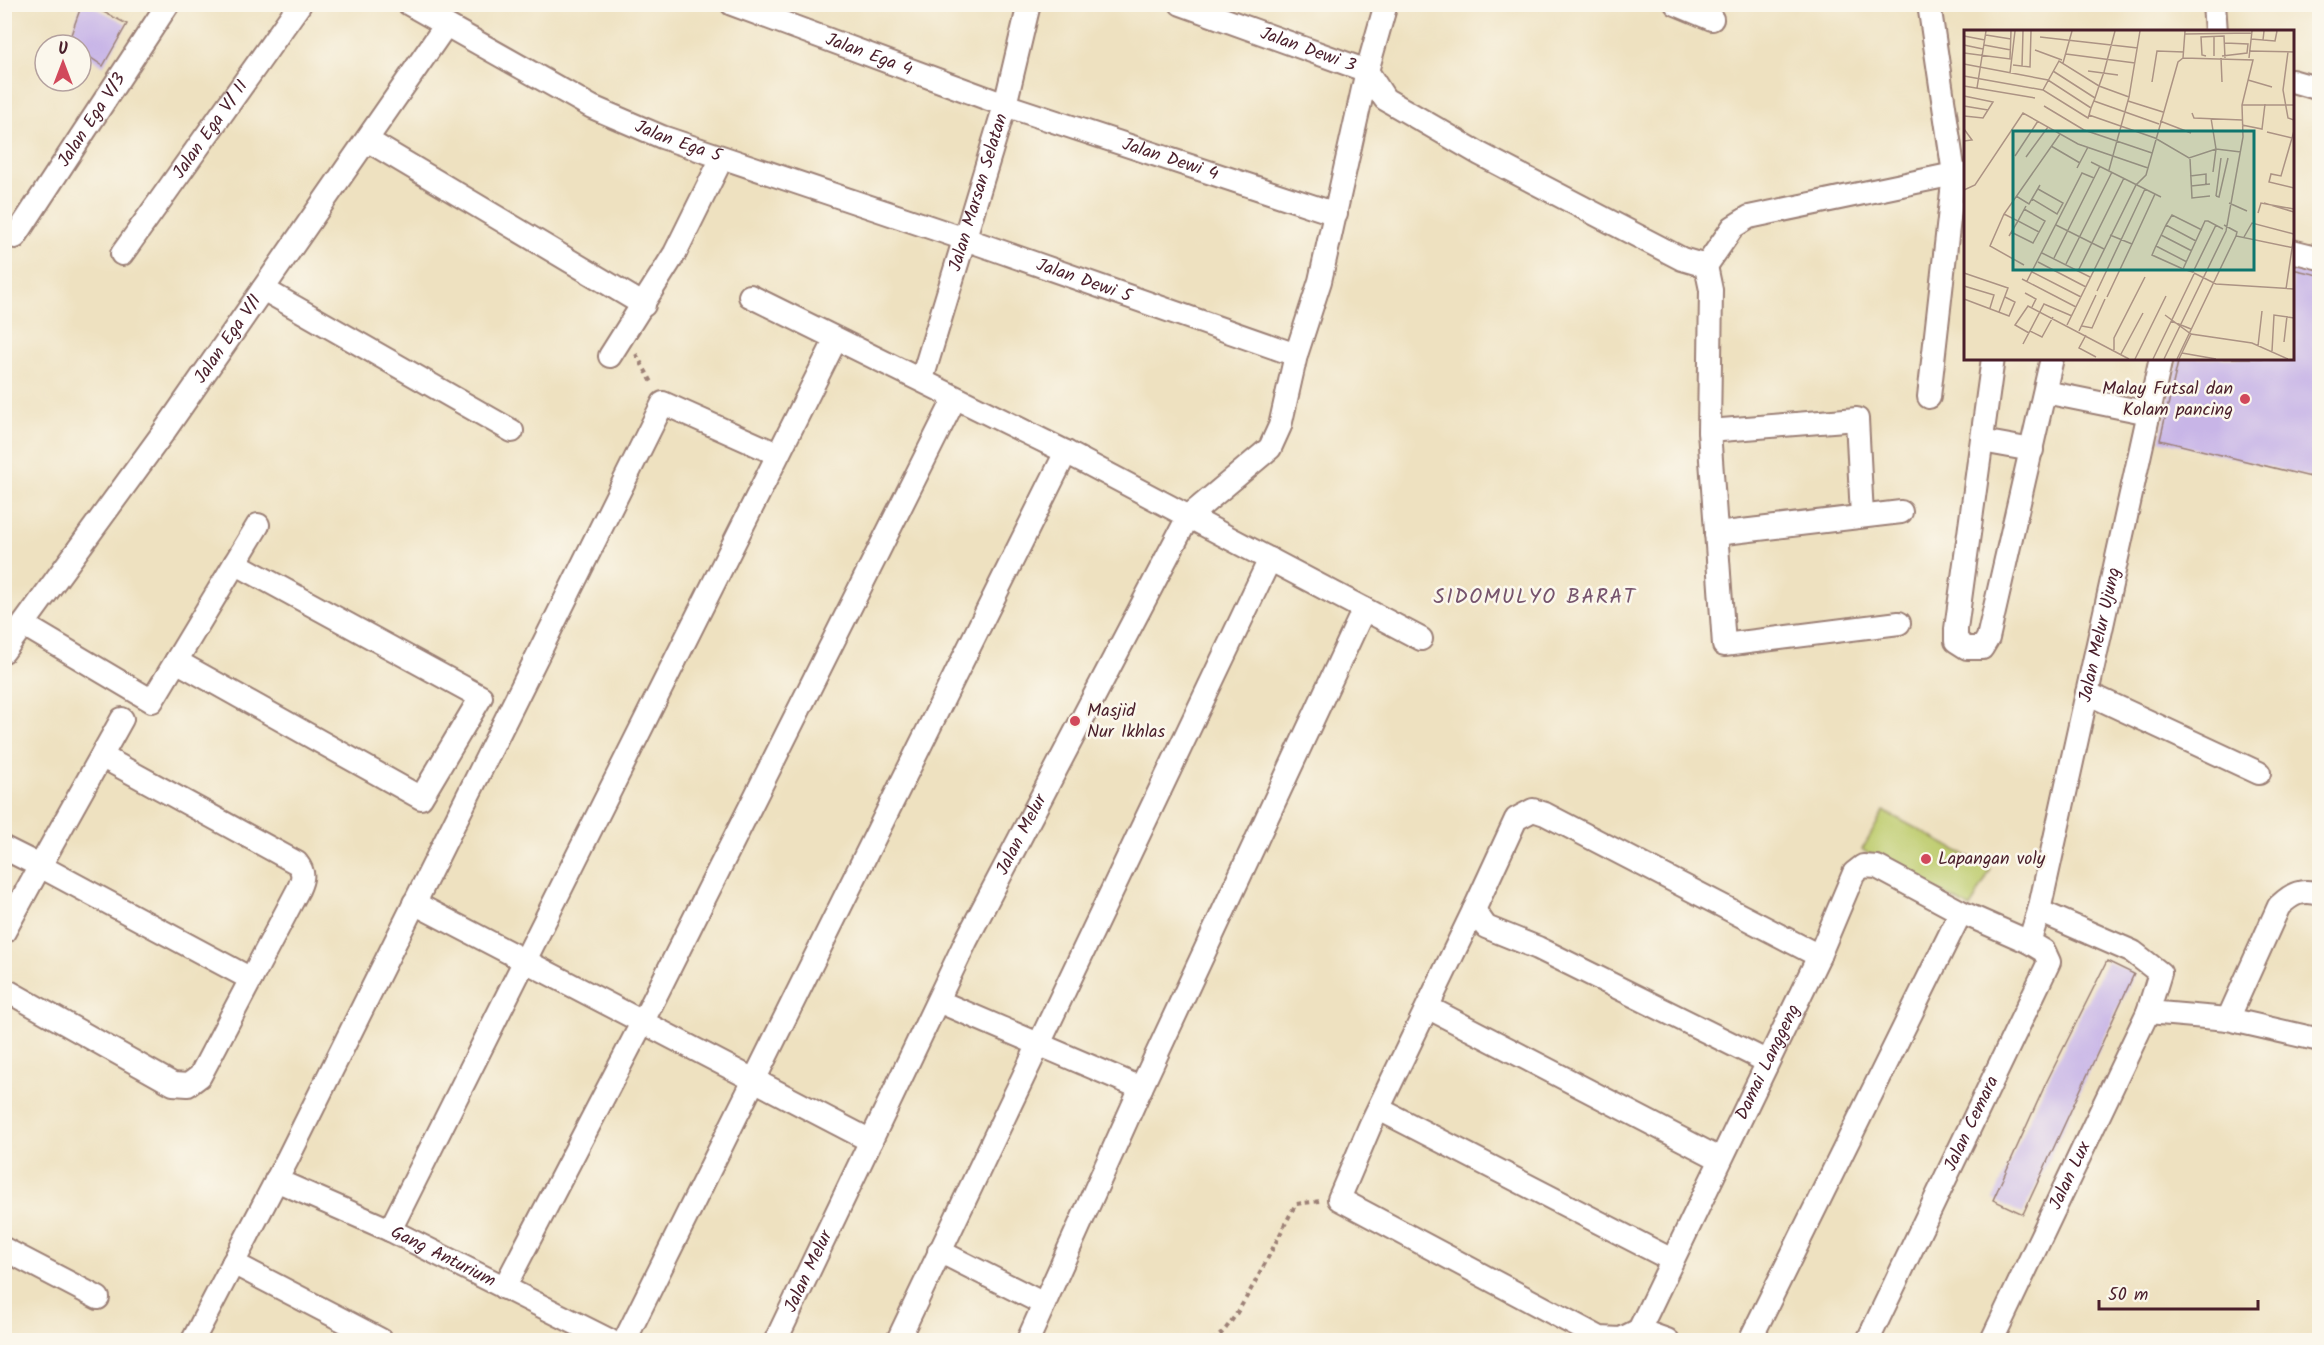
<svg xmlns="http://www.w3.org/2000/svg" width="2324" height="1345" font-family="Kalam,sans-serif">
  <rect width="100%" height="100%" fill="#fbf7ec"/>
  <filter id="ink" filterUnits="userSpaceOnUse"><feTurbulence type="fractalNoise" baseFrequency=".0167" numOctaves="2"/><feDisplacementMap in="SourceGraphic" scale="12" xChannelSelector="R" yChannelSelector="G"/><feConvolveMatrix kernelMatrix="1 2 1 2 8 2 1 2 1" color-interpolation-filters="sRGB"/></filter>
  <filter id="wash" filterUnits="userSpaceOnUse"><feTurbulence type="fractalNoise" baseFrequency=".008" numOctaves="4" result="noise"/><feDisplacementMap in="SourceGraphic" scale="24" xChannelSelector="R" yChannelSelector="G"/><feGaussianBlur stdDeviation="1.35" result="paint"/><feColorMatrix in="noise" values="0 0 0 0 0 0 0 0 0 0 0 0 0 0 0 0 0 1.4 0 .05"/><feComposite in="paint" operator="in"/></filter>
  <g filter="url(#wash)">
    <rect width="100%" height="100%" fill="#eee1c0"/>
    <path fill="#becc6e" stroke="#84764c" stroke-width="1.5" d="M1884 811 1991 869 1970 908 1862 850Z"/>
    <g id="blocks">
      <path fill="#c8b5e7" d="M82 4H88L127 24 103 66 81 51V45L68 43Z
        M2292 269 2319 275V479L2160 440 2179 358H2292Z
        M2107 961 2134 974 2023 1214 1993 1200 2046 1083Z"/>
    </g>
  </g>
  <g filter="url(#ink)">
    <use href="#blocks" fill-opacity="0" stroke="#9c8076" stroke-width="1.5"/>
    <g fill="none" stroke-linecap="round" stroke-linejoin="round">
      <defs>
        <g id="minor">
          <path id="s1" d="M409 4 592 107 662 137 965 239 1296 355"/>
          <path id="s2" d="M732 4 1005 105 1336 214"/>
          <path id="s3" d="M1181 4 1367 71"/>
          <path d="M1676 4 1712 19"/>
          <path d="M1929 4 1954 174 1929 397"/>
          <path d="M2214 4 2216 32"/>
          <path d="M1367 71 1385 99 1480 154 1682 259 1706 266 1733 227 1749 217 1954 174 1966 175"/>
          <path d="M2292 81 2320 89"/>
          <path d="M367 140 644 305"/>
          <path id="s4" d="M15 237 168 4"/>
          <path d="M2292 251 2320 258"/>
          <path id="s5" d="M122 254 300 4"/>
          <path d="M1706 266 1711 290 1709 431 1724 645 1899 623"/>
          <path d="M263 289 512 431"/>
          <path d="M750 296 1066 452 1421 639"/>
          <path d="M610 356 675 253 722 158"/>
          <path d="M1993 358 1956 629V641L1967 648H1982L1988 638 2052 358"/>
          <path id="s6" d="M922 379 1005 105 1029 4"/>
          <path d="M2045 392 2149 413"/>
          <path d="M1709 431 1857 419 1862 516"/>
          <path d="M1982 441 2032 450"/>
          <path d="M1716 534 1901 512"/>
          <path d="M24 625 152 701 258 525"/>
          <path id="s7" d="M4 651 163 433 446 25"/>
          <path d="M176 661 421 798 481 697 235 563"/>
          <path d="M2087 693 2259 773"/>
          <path d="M103 757 297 863C305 873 303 879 298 890L251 979 40 866 122 719"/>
          <path d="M4 848 40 866 4 932"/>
          <path d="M414 903 871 1141"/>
          <path d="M1474 910 1516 819 1533 810 1545 814 1819 956"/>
          <path d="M2039 911 2133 952 2160 973 2148 1012 2228 1019 2320 1040"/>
          <path d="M4 989 173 1084 188 1085 200 1076 251 979"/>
          <path d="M938 1001 1141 1088 1364 609"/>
          <path d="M1429 1008 1720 1159"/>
          <path d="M2228 1019 2279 906C2293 893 2301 889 2320 894"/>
          <path d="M1379 1109 1672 1260"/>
          <path id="s8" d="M276 1180 390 1230 609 1340"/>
          <path d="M390 1230 836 339"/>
          <path d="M4 1249 98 1298"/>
          <path d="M939 1251 1044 1304"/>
          <path d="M233 1263 381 1340"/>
          <path d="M504 1288 642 1023 955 398"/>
          <path d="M1639 1330 1621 1339 1600 1338 1339 1199 1370 1126 1474 910 1486 927 1538 948 1766 1061"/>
          <path d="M193 1340 287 1160 663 403 777 454"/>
          <path d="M625 1340 1066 452"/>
          <path id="s9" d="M776 1340 966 941 1188 517 1270 448 1280 426 1296 355 1320 281 1367 71 1386 4"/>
          <path d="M898 1340 1270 559"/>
          <path d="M1028 1340 1141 1088"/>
          <path id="s10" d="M1667 1340 1639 1330 1819 956 1854 873 1863 866 1877 867 1961 912 2029 942"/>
          <path d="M1750 1340 1961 912"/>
          <path id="s11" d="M1868 1340 2049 962 2044 951 2029 942 2039 911 2161 358"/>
          <path id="s12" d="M1992 1340 2148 1012"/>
        </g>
      </defs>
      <use href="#minor" stroke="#9c8076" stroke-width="26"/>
      <path stroke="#9c8076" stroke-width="4" stroke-dasharray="4.5 4.5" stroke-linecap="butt" d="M636 354 653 384
        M1212 1340C1234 1334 1281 1229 1296 1204L1320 1201"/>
      <use href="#minor" stroke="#fff" stroke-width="22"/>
    </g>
  </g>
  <g fill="#d1495b" stroke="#fbf7ec" stroke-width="2">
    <circle cx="2245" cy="399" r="6"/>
    <circle cx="1075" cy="721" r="6"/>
    <circle cx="1926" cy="859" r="6"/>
  </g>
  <g text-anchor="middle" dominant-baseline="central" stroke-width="5" stroke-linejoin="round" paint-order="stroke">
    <g font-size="18" fill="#4a1f2b" stroke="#fbf7ec">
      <text stroke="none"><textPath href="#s3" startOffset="135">Jalan Dewi 3</textPath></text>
      <text stroke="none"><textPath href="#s2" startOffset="146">Jalan Ega 4</textPath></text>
      <text stroke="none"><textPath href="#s4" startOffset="140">Jalan Ega V/3</textPath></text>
      <text stroke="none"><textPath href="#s5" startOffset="153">Jalan Ega V/ II</textPath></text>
      <text stroke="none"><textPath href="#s1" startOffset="303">Jalan Ega 5</textPath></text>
      <text stroke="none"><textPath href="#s2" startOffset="465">Jalan Dewi 4</textPath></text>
      <text stroke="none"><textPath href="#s6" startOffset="195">Jalan Marsan Selatan</textPath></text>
      <text stroke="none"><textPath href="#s1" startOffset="732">Jalan Dewi 5</textPath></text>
      <text stroke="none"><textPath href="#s7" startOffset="384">Jalan Ega V/I</textPath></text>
      <text stroke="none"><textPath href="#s11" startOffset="764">Jalan Melur Ujung</textPath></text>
      <text stroke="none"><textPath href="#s9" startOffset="562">Jalan Melur</textPath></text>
      <text stroke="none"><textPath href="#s10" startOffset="327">Damai Langgeng</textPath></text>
      <text stroke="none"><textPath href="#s11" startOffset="240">Jalan Cemara</textPath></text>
      <text stroke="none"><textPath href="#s12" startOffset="182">Jalan Lux</textPath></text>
      <text stroke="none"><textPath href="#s8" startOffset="184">Gang Anturium</textPath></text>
      <text stroke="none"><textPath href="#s9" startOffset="76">Jalan Melur</textPath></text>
    </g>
    <g font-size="18" fill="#4a1f2b" stroke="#fbf7ec" text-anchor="start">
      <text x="2233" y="389" text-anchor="end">Malay Futsal dan<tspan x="2233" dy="21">Kolam pancing</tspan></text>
      <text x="1087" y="711">Masjid<tspan x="1087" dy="21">Nur Ikhlas</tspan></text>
      <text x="1938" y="859">Lapangan voly</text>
    </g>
    <g font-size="21" letter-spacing="1.5" fill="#76546d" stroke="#fbf7ec">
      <text x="1535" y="597">SIDOMULYO BARAT</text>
    </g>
  </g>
  <g transform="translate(1964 30)">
    <rect width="330" height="330" fill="#eee1c0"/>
    <path fill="none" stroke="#ac9384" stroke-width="1.5" d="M151 1 140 42 135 56 131 68 127 78 125 85 124 88 79 60 95 31 135 56 165 67M221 4 288 3M22 5 47 9M0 6 21 10M76 7 174 18M287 9 299 10 300 1M299 10 311 11 313 1M0 15 19 19M20 15 47 20M71 20 98 30M285 21 330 22M324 22 319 60 324 88 330 90M0 23 46 29 47 1M102 24 171 33M242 26 238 25 237 7 260 6 261 28M250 26V6M258 26 283 23 284 14 261 13M219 28 221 1M257 28 258 52M285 28 288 1M99 33 108 1M0 34 84 50 127 78M49 35 66 37 67 1M58 37 59 1M89 41 131 68M124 41 154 45M46 43 51 1M0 46 79 60M284 50 308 57M188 52 193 21 220 22M0 56 71 68M13 58 22 1M0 66 29 72 19 88 0 86M130 71 195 94M164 71 199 82M278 75H330M0 76 24 80M80 76 120 100 188 123M228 83 230 88 278 90M125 85 191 108 225 128 252 119 277 122M247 88 252 119 249 142M196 91 227 103M278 95 298 99 301 74M0 99 8 110 0 111M330 101 317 146 307 144 305 152 330 158M303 102 328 108M87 116 116 133M51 126 74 91M62 127 84 97M226 129 228 168 246 166M127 132 197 167M113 138 124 117M145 140 165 67 176 1M226 146 242 144V154M227 156 246 154M0 160 11 155 59 83 114 114 184 138M52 166 65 174 76 155M252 166 255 167 264 128M252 166 257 128M68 169 93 184 99 173 74 159M265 173 283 181M300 173 330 182M60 179 81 191 75 202 54 191 62 176M294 183 297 173 330 179M40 184 54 191 45 206M92 195 140 219M202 195 208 185 238 200M252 195 229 242 219 239 241 191H244L259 199M260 195 273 202 272 206 330 218M47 202 69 213 75 202M146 205 168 214 191 164M197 205 228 221M280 207 288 193 330 204M192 216 223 232M78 223 126 247M90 228 136 136M74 232 122 257M102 234 148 142M60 235 26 216 40 184 96 104M219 239 188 225 191 218 202 195 232 211M114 241 160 148M68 242 117 267M0 243 44 258 35 282M230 243 252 254 330 259M58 249 112 277M63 251 118 143 130 148M0 256 30 265 26 278M322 259 330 205M133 261 181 159M61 263 72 269 68 277M143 267 168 214M0 269 45 286 51 272 41 267M201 285 227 304 288 313 324 329M207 291 227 299M103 295 172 155 182 145 214 32 219 28M118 296 128 298 141 269M66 301 78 307 89 287M115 301 132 265M65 303 51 295 64 276 165 329M122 305 115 318 132 327M320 312 323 286M59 314 80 274 108 286M294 316 298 281M150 320V308L181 247M308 321 310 285 330 288M218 323 252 329M157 324 179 283M171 329 202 266M189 329 230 244M200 329 262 201 279 107 278 75 289 30 219 28M213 329 272 206M215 329 227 304"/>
    <path fill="#0f766e" fill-opacity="0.15" stroke="#0f766e" stroke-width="3" d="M49 101H290V240H49Z"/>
    <rect width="330" height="330" fill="none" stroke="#4a1f2b" stroke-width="3"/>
  </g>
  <rect width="2324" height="1345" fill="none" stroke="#fbf7ec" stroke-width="24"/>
  <g transform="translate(63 63)"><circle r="28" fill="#fbf7ec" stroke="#b4a19f" stroke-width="1.5"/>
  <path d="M0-4.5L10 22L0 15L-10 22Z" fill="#d1495b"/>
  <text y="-9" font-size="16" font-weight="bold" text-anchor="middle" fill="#4a1f2b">U</text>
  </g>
  <path d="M2099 1300v9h159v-9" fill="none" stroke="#4a1f2b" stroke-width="3"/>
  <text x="2108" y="1300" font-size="18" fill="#4a1f2b" stroke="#fbf7ec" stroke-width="4.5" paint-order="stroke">50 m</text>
</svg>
